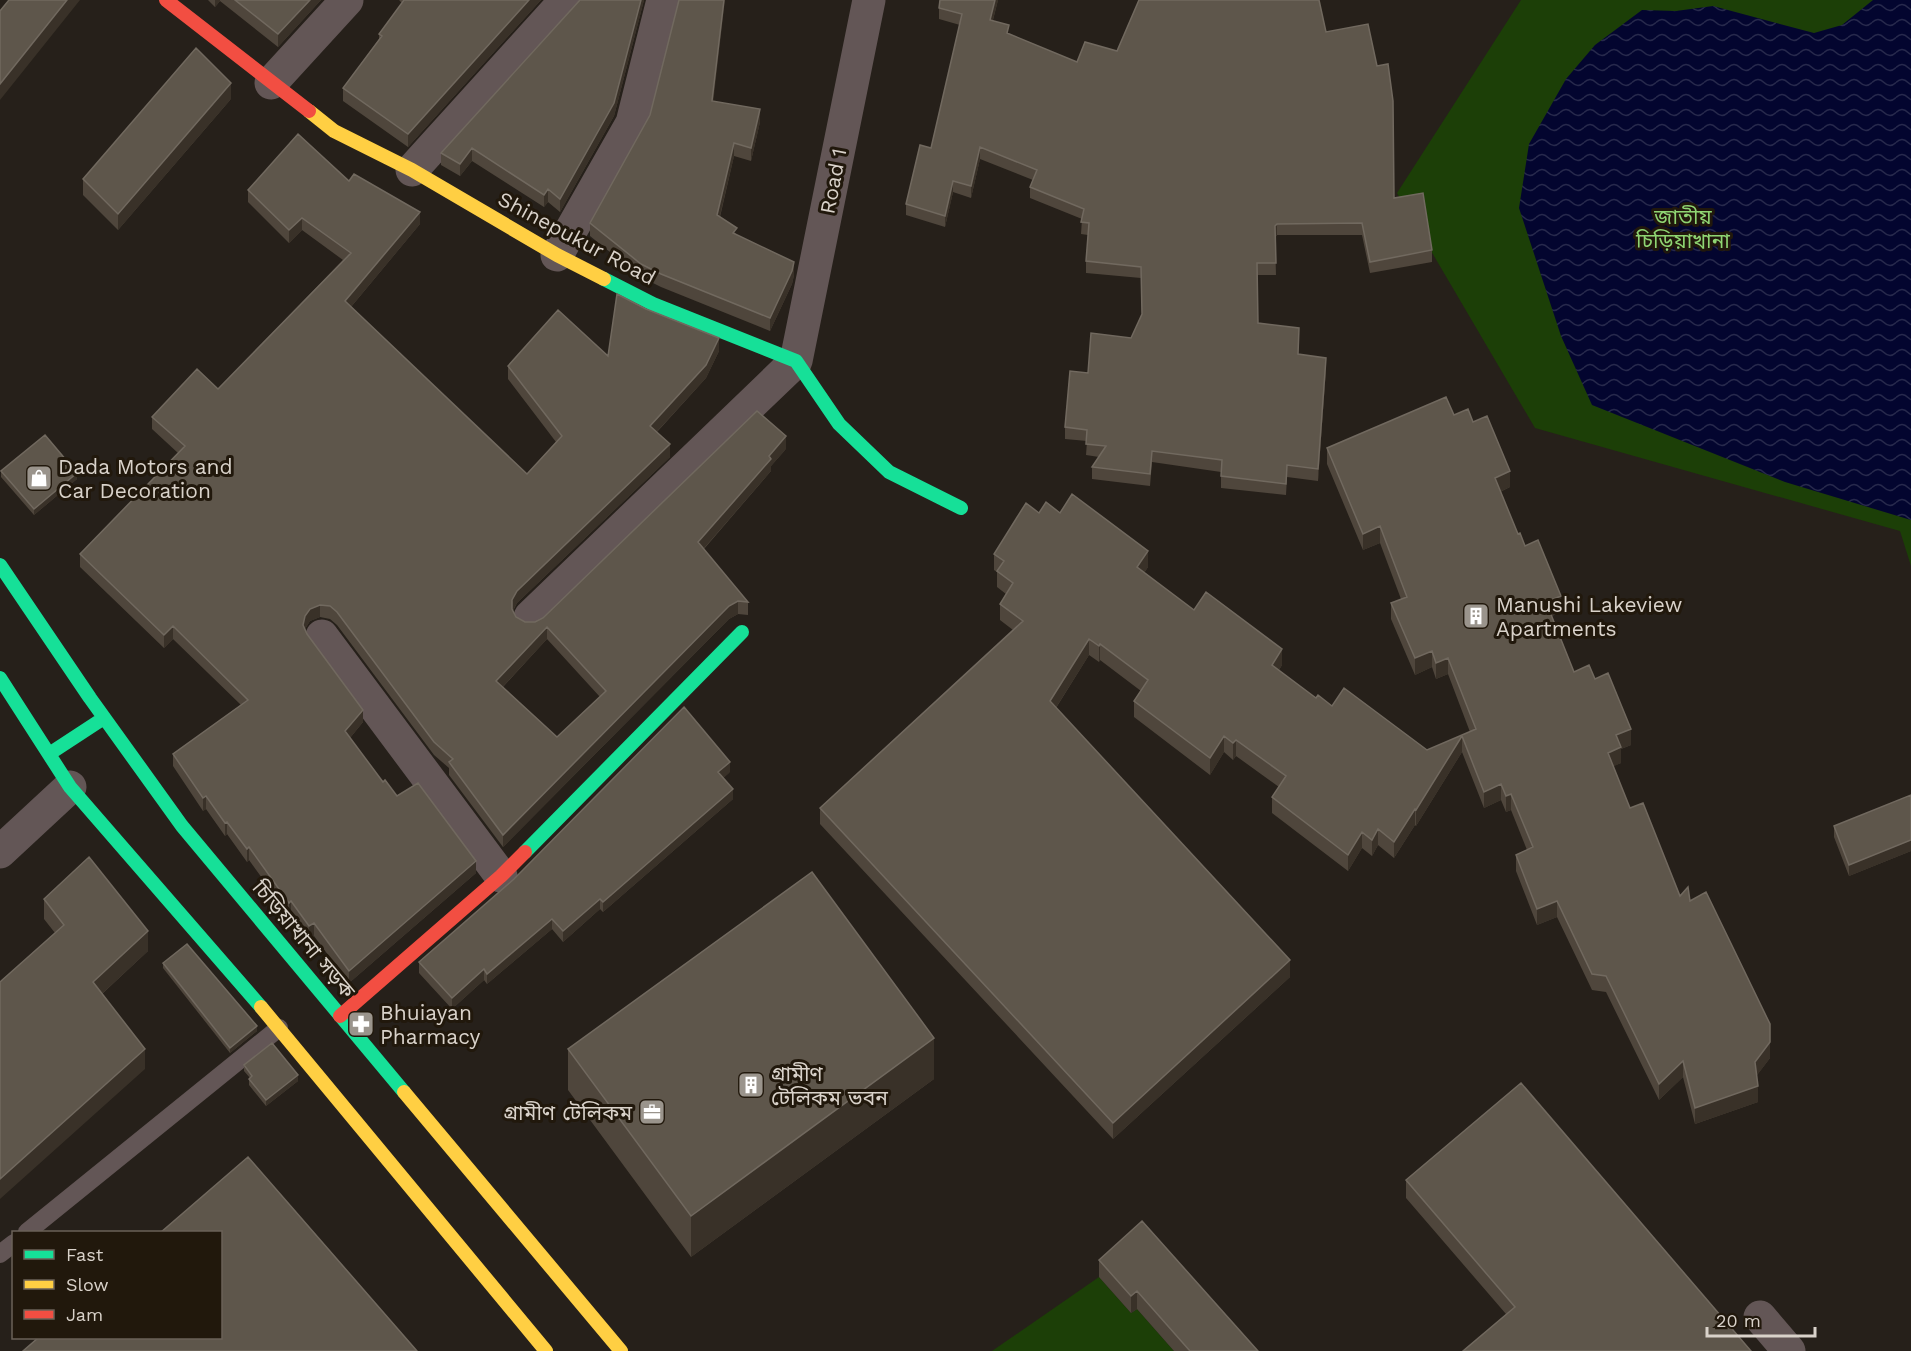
<svg xmlns="http://www.w3.org/2000/svg" width="1911" height="1351" font-family="'Work Sans','Noto Sans Bengali',sans-serif">
  <defs>
    <pattern id="water-waves" width="16" height="10" patternUnits="userSpaceOnUse" patternTransform="scale(1.5)"><rect width="16" height="10" fill="#03052f"/><path d="M0 5q4-4 8 0t8 0" fill="none" stroke="#27294c"/></pattern>
  </defs>
  <rect width="100%" height="100%" fill="#26201a"/>
  <path fill="#1c3f07" d="M1521 0H1911V566L1900 531 1535 428 1397 193Z
    M1099 1277 1131 1313 1137 1309 1174 1351H992Z"/>
  <path fill="url(#water-waves)" d="M1873 0H1911V520L1785 482 1592 405 1561 336 1519 208 1529 144 1566 79 1595 45 1642 10 1676 11 1713 6 1814 33 1842 25Z"/>
  <g fill="none" stroke-linecap="round" stroke-linejoin="round">
    <path stroke="#635656" stroke-width="18" d="M27 1232 279 1028
      M0 1254 14 1243"/>
    <path stroke="#635656" stroke-width="33" d="M271 83 347 0
      M412 170 566 0
      M557 255 632 123 663 0
      M530 617 796 361 869 0
      M322 636 501 876
      M0 852 70 787
      M1760 1317 1789 1351"/>
    <path stroke="#16e098" stroke-width="14" d="M604 279 653 304 796 361 839 424 889 472 961 508
      M0 565 90 698 182 826 404 1092
      M0 678 70 787 261 1007
      M49 754 104 718
      M525 852 742 632"/>
    <path stroke="#ffcf43" stroke-width="14" d="M309 111 334 131 412 170 557 255 604 279
      M261 1007 546 1351
      M404 1092 621 1351"/>
    <path stroke="#f24e42" stroke-width="14" d="M166 0 309 111
      M340 1016 501 876 525 852"/>
  </g>
  <path fill="#4f463c" fill-rule="evenodd" d="M208 0H321L278 47 220 1 215 7Z
    M399 0H541L408 147 343 101V88L379 39V34L402 3Z
    M580 0H644L614 116 560 212 548 202 544 207 472 161 460 176 441 165V153Z
    M998 0 993 20 1009 34 1077 62 1117 51 1326 32 1394 198 1432 250V262L1370 273 1362 235H1277L1275 238 1276 275H1257L1258 323 1299 340 1298 354 1326 369 1318 481 1287 477 1286 495 1221 488V472L1152 462 1150 486 1092 479V467L1099 457 1086 455 1087 441 1065 439V427L1088 373 1131 338 1142 314 1141 278 1086 273V261L1088 235 1081 234 1082 219 1030 198V187L1033 180 980 159 971 198 953 192 945 227 906 215V204L931 148 960 25 939 19V8Z
    M231 99 118 230 83 195V179Z
    M713 101 760 122 751 161 734 156 720 217 737 235 794 275 792 284 770 331 661 287 641 277 590 236V223L650 115Z
    M349 181 420 224 351 307 527 474 556 442 508 379V366L608 356 719 351 706 378 657 432 670 457 517 603 513 611 516 617 525 622H535L543 618 786 449 771 466V471L704 549 748 602V615L738 614 729 619 503 847 449 775V768L434 755 337 625 330 619 320 617 310 621 305 629 307 634 363 722 350 738 383 782 476 873 349 983 314 936 309 939 291 914 289 915 249 860 247 862 227 834 225 836 206 809 203 811 173 766V754L241 705 173 639 164 648 80 567V554L178 453 152 429V417L218 389 343 260 302 230 289 243 248 202V190ZM547 639 600 697 557 737 503 687Z
    M1454 415 1473 422 1510 487 1500 492 1518 534 1561 612 1552 616 1574 672 1595 679 1631 745 1621 749V763L1613 766 1630 808 1680 896 1690 901 1770 1058 1757 1075 1758 1102 1695 1124 1683 1077 1659 1100 1606 992 1592 990 1557 917 1537 925 1516 871V855L1527 850 1511 810 1506 812 1501 800 1484 808 1462 752 1416 826 1415 825 1394 858 1378 845 1372 856 1362 848 1348 871 1272 813V797L1279 787 1236 756 1233 760 1224 752 1210 775 1134 717V701L1141 691 1100 660 1099 662 1089 655 1056 708 1290 977 1113 1139 820 824V808L1013 630 1000 620V604L1006 594 997 587V572L994 570V554L1039 513H1060L1148 567 1144 573 1194 610 1282 665 1279 670 1316 698 1332 706 1427 750 1470 732 1448 674 1436 679 1432 667 1415 675 1391 619V603L1401 599 1380 543 1363 550 1327 464V448Z
    M1 471 77 479 34 515 1 477Z
    M730 772 723 778 733 799 603 912 600 909 563 942 552 929 487 984 484 980 452 1009 419 973V962Z
    M1911 795V851L1849 876 1834 837V826Z
    M44 899 148 951 102 994 145 1069 55 933 44 919Z
    M163 963 257 1031 230 1053 163 968Z
    M568 1049 934 1079 691 1257 568 1090Z
    M244 1065 298 1081 266 1106 249 1085V1079L250 1078 244 1071Z
    M1406 1180 1751 1351 1506 1314 1406 1198Z
    M1099 1260 1258 1351H1174L1137 1309 1131 1313 1099 1277Z"/>
  <path fill="#393128" d="M67 0H80L0 100V84Z
    M215 0H220V1L215 7Z
    M310 0H321L278 47V34Z
    M529 0H541L408 147V134Z
    M641 0H644L614 116 560 212V199Z
    M724 0H725L712 113V101Z
    M995 0H998L990 31V20Z
    M231 83V99L118 230V214Z
    M760 109V122L751 161V148Z
    M734 143V156L717 228V215Z
    M980 147V159L971 198V186Z
    M472 148V161L460 176V164Z
    M953 181V192L945 227V216Z
    M548 189V202L544 207V195Z
    M420 212V224L345 314V301Z
    M302 218V230L289 243V230Z
    M1277 224V235L1275 238V226Z
    M794 262V275L792 284 770 331V318Z
    M719 338V351L706 378 650 439V426Z
    M1326 358V369L1318 481V469Z
    M786 436V449L771 466V471L698 555V542L769 456Z
    M670 444V457L517 603 512 612V600L517 591Z
    M1510 471V487L1495 494V478Z
    M77 473V479L34 515V509Z
    M1380 526V543L1363 550V534Z
    M1148 551V567L1137 583V567Z
    M1561 596V612L1546 618V602Z
    M738 601V614L729 619 503 847V835L729 606Z
    M320 605V617L310 621 305 629 303 625 305 616 310 609Z
    M173 626V639L164 648V635Z
    M547 627V639L496 694V681Z
    M1089 639V655L1050 717V701Z
    M1100 644V660L1099 662V646Z
    M1282 649V665L1272 681V665Z
    M1432 651V667L1415 675V658Z
    M1448 658V674L1436 679V663Z
    M363 710V722L345 744V731Z
    M1631 729V745L1621 749V763L1608 769V753L1616 735Z
    M1224 736V752L1210 775V758Z
    M1462 736V752L1416 826V810Z
    M1236 740V756L1233 760V743Z
    M730 762V772L718 783V772Z
    M1501 784V800L1484 808V792Z
    M733 789V799L603 912V902Z
    M1511 794V810L1506 812V796Z
    M206 796V809L203 811V798Z
    M1415 809V825L1394 858V842Z
    M227 822V834L225 836V823Z
    M1378 829V845L1372 856V840Z
    M1362 832V848L1348 871V855Z
    M1911 840V851L1849 876V865Z
    M249 847V860L247 862V849Z
    M476 861V873L349 983V971Z
    M600 899V909L563 942V931Z
    M291 901V914L289 915V903Z
    M1557 901V917L1537 925V909Z
    M552 919V929L487 984V974Z
    M314 923V936L309 939V926Z
    M148 931V951L93 1002V982Z
    M1290 960V977L1113 1139V1123Z
    M484 969V980L452 1009V998Z
    M257 1026V1031L230 1053V1048Z
    M934 1038V1079L691 1257V1216Z
    M1770 1042V1058L1755 1078V1062Z
    M145 1049V1069L0 1199V1179Z
    M1683 1061V1077L1659 1100V1084Z
    M298 1075V1081L266 1106V1100Z
    M1758 1086V1102L1695 1124V1108Z
    M1137 1291V1309L1131 1313V1296Z"/>
  <path fill="#5e564b" stroke="#71695f" stroke-width="1.5" fill-rule="evenodd" d="M9 0H67L0 84V11Z
    M235 0H310L278 34Z
    M404 0H529L408 134 343 88 382 36 379 34Z
    M580 0H641L614 103 560 199 548 189 544 195 472 148 460 164 441 153Z
    M679 0H724L712 101 760 109 751 148 734 143 717 215 737 228 733 233 794 262 792 271 770 318 661 274 641 264 590 223 650 115Z
    M940 0H995L990 20 1009 25 1007 33 1077 62 1085 42 1117 51 1139 0H1319L1326 32 1368 24 1377 66 1388 64 1393 101 1394 198 1423 193 1432 250 1370 262 1362 223 1277 224 1275 226 1276 263H1257L1258 323 1299 328 1298 354 1326 358 1318 469 1287 465 1286 484 1221 476 1222 460 1152 451 1150 474 1092 467 1106 446 1086 444 1087 430 1065 427 1070 371 1088 373 1091 333 1131 338 1142 314 1141 267 1086 261 1089 223 1081 222 1084 209 1030 187 1037 170 980 147 971 186 953 181 945 216 906 204 920 145 931 148 962 14 939 8Z
    M196 48 231 83 118 214 83 179Z
    M298 134 349 181 354 174 420 212 345 301 527 474 562 436 508 366 558 310 608 356 617 294 646 309 719 338 706 365 650 426 670 444 517 591 512 600V609L516 617 525 622H535L543 618 757 411 786 436 769 456 771 459 698 542 748 602 738 601 729 606 503 835 449 762 453 759 434 742 337 612 330 606 320 605 310 609 305 616 303 625 307 634 363 710 345 731 383 782 385 780 397 796 418 783 476 861 349 971 314 923 309 926 291 901 289 903 249 847 247 849 227 822 225 823 206 796 203 798 173 754 248 700 173 626 164 635 80 554 185 446 152 417 197 369 218 389 351 253 302 218 289 230 248 190ZM547 627 606 691 557 737 496 681Z
    M1446 397 1454 415 1468 409 1473 422 1487 416 1510 471 1495 478 1518 534 1520 533 1525 546 1538 540 1561 596 1546 602 1574 672 1589 665 1595 679 1608 673 1631 729 1616 735 1621 747 1608 753 1630 808 1643 803 1680 896 1688 887 1690 901 1706 892 1770 1024V1042L1755 1062 1758 1086 1695 1108 1683 1061 1659 1084 1606 976 1592 974 1557 901 1537 909 1516 855 1533 847 1511 794 1506 796 1501 784 1484 792 1462 736 1416 810 1415 809 1394 842 1378 829 1372 840 1362 832 1348 855 1272 797 1286 776 1236 740 1233 743 1224 736 1210 758 1134 701 1148 680 1100 644 1099 646 1089 639 1050 701 1290 960 1113 1123 820 808 1023 621 1000 604 1013 583 997 571 1004 561 994 554 1026 503 1039 513 1046 502 1060 513 1072 494 1148 551 1137 567 1194 610 1206 592 1282 649 1272 665 1316 698 1318 695 1332 706 1344 688 1427 750 1476 729 1448 658 1436 663 1432 651 1415 658 1391 603 1407 597 1380 526 1363 534 1327 448Z
    M45 435 77 473 34 509 1 471Z
    M684 707 730 762 718 772 733 789 603 902 600 899 563 931 552 919 487 974 484 969 452 998 419 962 514 879Z
    M1911 795V840L1849 865 1834 826Z
    M89 857 148 931 93 982 145 1049 0 1179V982L64 925 44 899Z
    M812 872 934 1038 691 1216 568 1049Z
    M187 944 257 1026 230 1048 163 963Z
    M272 1043 298 1075 266 1100 249 1079 252 1076 244 1065Z
    M1521 1083 1751 1351H1463L1515 1307 1406 1180Z
    M248 1157 417 1351H23L38 1338H220V1233H160Z
    M1142 1221 1258 1351H1190L1137 1291 1131 1296 1099 1260Z"/>
  <defs>
    <symbol id="shop-square" viewBox="-11 -11 22 22"><rect x="-9" y="-9" width="18" height="18" rx="4" fill="#9a948c" stroke="#21180c"/><path d="M-5-2.5h2.3a2.7 3.5 0 0 1 5.4 0H5L5.5 6h-11ZM-1.5-2.5h3a1.5 2.3 0 0 0-3 0Z" fill="#fff"/></symbol>
    <symbol id="building-square" viewBox="-11 -11 22 22"><rect x="-9" y="-9" width="18" height="18" rx="4" fill="#9a948c" stroke="#21180c"/><path d="M-4-6H4V6H1V3H-1V6H-4ZM-2.5-4.3h1.7v1.8h-1.7ZM.8-4.3h1.7v1.8H.8ZM-2.5-1h1.7V.8h-1.7ZM.8-1h1.7V.8H.8Z" fill="#fff"/></symbol>
    <symbol id="pharmacy-square" viewBox="-11 -11 22 22"><rect x="-9" y="-9" width="18" height="18" rx="4" fill="#9a948c" stroke="#21180c"/><path d="M-2-6h4v4h4v4h-4v4h-4v-4h-4v-4h4Z" fill="#fff"/></symbol>
    <symbol id="office-square" viewBox="-11 -11 22 22"><rect x="-9" y="-9" width="18" height="18" rx="4" fill="#9a948c" stroke="#21180c"/><path d="M-6-3h4V-5.5h4V-3h4V5H-6ZM-1-4.5V-3h2v-1.5ZM-6 0V1H6V0Z" fill="#fff"/></symbol>
  </defs>
  <g fill-rule="evenodd">
    <use href="#shop-square" x="24" y="463" width="30" height="30"/>
    <use href="#building-square" x="1461" y="601" width="30" height="30"/>
    <use href="#pharmacy-square" x="346" y="1009" width="30" height="30"/>
    <use href="#building-square" x="736" y="1070" width="30" height="30"/>
    <use href="#office-square" x="637" y="1097" width="30" height="30"/>
  </g>
  <g text-anchor="middle" dominant-baseline="central" stroke-width="6" stroke-linejoin="round" paint-order="stroke">
    <g font-size="21" fill="#d9d2ca" stroke="#21180c">
      <text transform="translate(833 181) rotate(-79)">Road 1</text>
      <text transform="translate(577 238) rotate(28)">Shinepukur Road</text>
      <text transform="translate(304 939) rotate(50)">চিড়িয়াখানা সড়ক</text>
    </g>
    <g font-size="21" fill="#8fd573" stroke="#21180c">
      <text x="1683" y="216">জাতীয়<tspan x="1683" dy="24">চিড়িয়াখানা</tspan></text>
    </g>
    <g font-size="21" fill="#d9d2ca" stroke="#21180c" text-anchor="start">
      <text x="58" y="466">Dada Motors and<tspan x="58" dy="24">Car Decoration</tspan></text>
      <text x="1496" y="604">Manushi Lakeview<tspan x="1496" dy="24">Apartments</tspan></text>
      <text x="380" y="1012">Bhuiayan<tspan x="380" dy="24">Pharmacy</tspan></text>
      <text x="771" y="1073">গ্রামীণ<tspan x="771" dy="24">টেলিকম ভবন</tspan></text>
      <text x="632" y="1112" text-anchor="end">গ্রামীণ টেলিকম</text>
    </g>
  </g>
  <rect x="12" y="1231" width="210" height="108" fill="#21180c" stroke="#6b6258" stroke-width="1.5"/>
  <rect x="24" y="1250" width="30" height="9" fill="#16e098" stroke="#6b6258" stroke-width="1.5"/>
  <text x="66" y="1261" font-size="18" fill="#d9d2ca">Fast</text>
  <rect x="24" y="1280" width="30" height="9" fill="#ffcf43" stroke="#6b6258" stroke-width="1.5"/>
  <text x="66" y="1291" font-size="18" fill="#d9d2ca">Slow</text>
  <rect x="24" y="1310" width="30" height="9" fill="#f24e42" stroke="#6b6258" stroke-width="1.5"/>
  <text x="66" y="1321" font-size="18" fill="#d9d2ca">Jam</text>
  <path d="M1707 1327v9h108v-9" fill="none" stroke="#d9d2ca" stroke-width="3"/>
  <text x="1716" y="1327" font-size="18" fill="#d9d2ca" stroke="#21180c" stroke-width="4.5" paint-order="stroke">20 m</text>
</svg>
